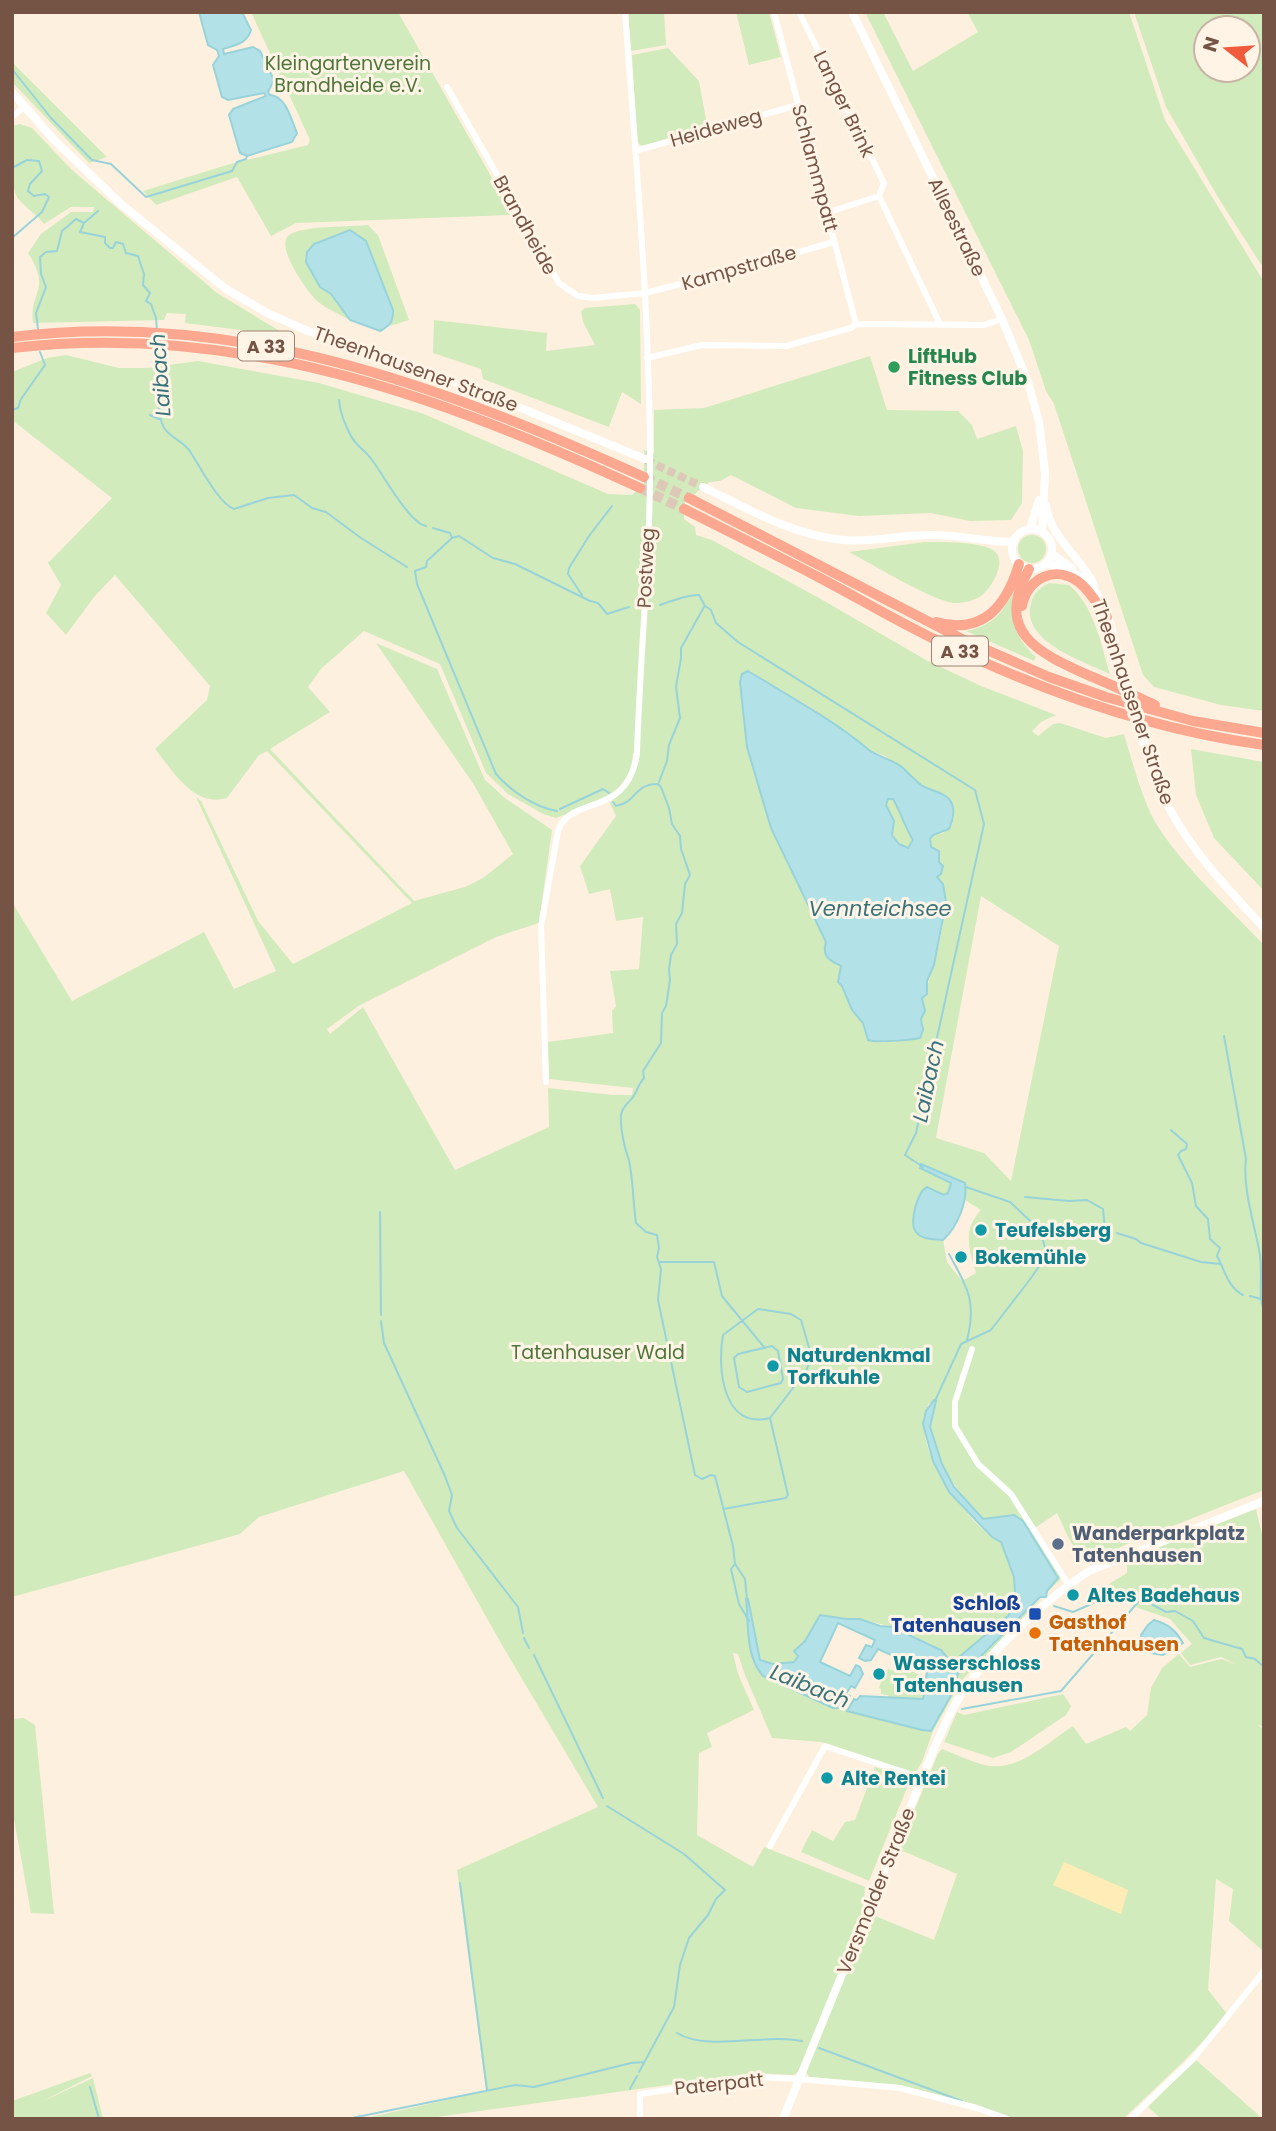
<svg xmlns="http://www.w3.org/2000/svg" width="1276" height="2131" font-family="Poppins,sans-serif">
  <rect width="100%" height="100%" fill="#fef0de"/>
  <path fill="#d2ebbc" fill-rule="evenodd" d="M251 12H398L513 215 296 223 271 236 237 177 156 205 143 191 230 164 308 145 310 140Z
    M628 12H664L666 45 631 51Z
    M736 12H769L781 57 749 65Z
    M865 12H883L913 71 978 32 967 12H1129L1165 120 1264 282V711L1221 705 1154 687 1143 675 1054 404 1046 391 1029 340Z
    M1134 12H1264V269L1219 199 1166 107ZM1206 28H1248V70H1206Z
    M668 48 699 81 707 125 703 130 642 146 637 142 632 55Z
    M12 62 107 157 89 163 12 82Z
    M20 124 32 128 72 170 217 293 288 336 185 323 186 314 167 313 164 320 33 323C29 290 52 291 28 253L41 234 71 212H93L94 207H71L44 224C37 215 28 209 20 201 8 189 12 145 12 126Z
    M368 225 378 235 409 320 390 326 393 319V309L366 241 351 231 320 287 331 294 350 320C340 314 326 309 317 301 307 291 276 248 288 236 300 225 351 227 368 225Z
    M635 304 640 310 641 404 622 392 609 427 483 379 481 369 433 353 434 320 547 333 546 351 595 345 583 322 581 311 585 308Z
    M66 355 119 368H147L198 361 319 383 424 414 608 494 632 495 644 484V450L654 454V410L704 408 870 356 887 410 958 411 972 425 977 439 1016 426 1023 451 1022 503 1011 520 970 521 931 513 859 516 796 508 731 475 720 481 709 482 685 502 684 519 695 527 696 535 712 540 819 598 926 660 981 686 1056 715 1041 722 1032 731 1038 736 1053 724 1060 723 1106 738 1124 734C1133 763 1140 793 1154 820 1178 862 1230 909 1264 945V1490L1127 1544 1088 1562C1071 1549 1066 1531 1057 1513L1032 1530 1061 1577 1060 1580 1046 1593 1047 1590 1014 1515 984 1519C959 1494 918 1445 934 1408L929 1403C908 1446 960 1510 991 1537 994 1539 998 1540 1000 1542 1013 1556 1021 1598 1009 1614 997 1630 968 1650 952 1664L948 1656 933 1645 893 1627 860 1619 838 1618 801 1643 794 1650 798 1656 794 1662 773 1664 760 1660 747 1599 749 1643 755 1666 833 1708H843L931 1731 954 1690 958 1673 1043 1597 962 1680 933 1731 922 1762 915 1773 821 1742 772 1738 745 1675 738 1654 733 1653 738 1674 754 1710 707 1733 712 1747 699 1753 697 1835 753 1867 764 1847 865 1887 863 1911 934 1940 957 1874 898 1849 938 1754 942 1749C955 1754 970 1761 984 1765 1017 1773 1047 1743 1073 1726L1086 1744 1126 1727 1130 1731 1147 1715 1151 1688 1162 1668 1179 1654 1190 1667 1221 1659 1236 1664 1221 1657 1190 1665 1181 1653 1192 1644 1170 1619 1138 1608 1109 1584 1127 1573V1559L1256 1509 1264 1543V1727L1257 1724 1264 1730V1952L1229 1921 1233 1889 1216 1879 1208 1990 1228 2015 1184 2061 1123 2119H1015L969 2103 900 2085 809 2077 807 2073 798 2072 793 2075 753 2073 423 2119H362L486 2091 457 1870 598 1807 502 1645 404 1471 259 1517 240 1534 12 1597V902L72 1001 204 932 234 989 276 971 196 797 201 801 258 921 293 964 412 903 267 751 259 755 227 798C194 808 173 771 155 749L207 700 210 686 115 575 94 597 66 635 46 613 61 585 48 563 112 498 12 420V372L47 358ZM364 631 440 664 486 773 508 794 543 814 556 818 607 798 621 786 631 771 633 753H640C636 775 627 788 610 803L616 816 580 866 589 894 610 889 616 921 643 917 639 969 610 971 616 1006 612 1011 613 1033 548 1042 549 1079 633 1088 632 1095H613L548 1088 549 1127 455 1170 363 1007 330 1034 327 1029 360 1005 496 937 539 923 552 830 505 798 485 780 437 669 376 643 474 785 513 854 483 878 465 887 414 901 270 749 330 712 308 687 321 669ZM748 671 809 706 870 751 885 756 922 786 948 796 944 833 933 835 930 839 931 847 938 850 941 873 937 877C938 880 942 882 943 885 949 898 939 947 935 962 932 974 927 981 927 994L922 998 925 1011 921 1019 923 1030 916 1039C901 1038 882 1046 868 1040L863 1023 852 1010 838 977 841 966C832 961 821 957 826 942L771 828 747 747 740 682 741 677ZM981 896 1059 946 1011 1181 984 1153 936 1138ZM921 1164 966 1187 965 1200 981 1210C962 1230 969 1248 976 1273L962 1281 947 1262 943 1240 923 1238 927 1187 943 1195 948 1193 951 1183 921 1168Z
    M1018 549a14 14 0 1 1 28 0a14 14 0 1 1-28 0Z
    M924 542C942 542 977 541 993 550 1009 560 991 589 981 596 973 601 964 603 955 603 936 603 870 563 849 552Z
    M1049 583 1069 585C1094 605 1101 645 1110 674 1085 662 1025 643 1030 608 1032 595 1038 588 1049 583Z
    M1013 591C1010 618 1015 639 1036 657L1034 661 966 631C990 627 1004 613 1013 591Z
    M1191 749 1264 762V891L1214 838 1196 795Z
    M888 799H893C901 813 905 827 913 840L909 848C892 844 883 814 888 799Z
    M900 1666 922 1676 920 1679 922 1688 925 1689 923 1699 888 1697V1695L881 1694V1689L879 1688 884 1672 888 1669 898 1672Z
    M1063 1694 1071 1706 1066 1715 1011 1752 993 1758 944 1742 957 1712 964 1715Z
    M24 1718 35 1725 54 1914 31 1913 12 1808V1719Z
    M875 1767 911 1778 869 1881 801 1852 812 1830 833 1841 845 1822 855 1820Z
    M1195 2059 1263 2119H1161L1148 2107Z
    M90 2073 92 2076 41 2102 93 2078 103 2119H12V2101Z"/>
  <path fill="#ffecb7" d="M1064 1862 1128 1890 1121 1914 1053 1885Z"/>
  <path fill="#b2e2e8" stroke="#98d3da" stroke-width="2" fill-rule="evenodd" d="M199 12H242L251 30C247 44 235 45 223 49L224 54 253 47 260 51 274 80 268 92 270 95C286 96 291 119 297 133L292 142 247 156 240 153 229 115 233 109 266 96 264 93 228 100 222 97 213 65 219 56 217 50 208 45Z
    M350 230 366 241 393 310C393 322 391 325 380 331L350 320 331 294 320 287 306 262 307 252 314 244Z
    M748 671C789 696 832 719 869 750 880 758 897 760 906 771 911 776 915 780 921 785 928 790 944 792 949 799 956 807 953 820 949 829L933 835 930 839 931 847 939 851V862L943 866 941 874 937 877 943 884 946 902 934 965 927 981V994L922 998 925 1011 921 1019 923 1030 920 1038C913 1040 874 1043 868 1040L863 1023 852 1010 842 986 838 982 841 966C832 961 821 958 826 942L771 828 747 747 740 682 742 674ZM888 799H893C901 813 905 827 913 840L908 848 899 844 892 835 894 821 886 805Z
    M921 1164 965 1183C968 1201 957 1228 943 1240 934 1239 922 1240 916 1232 909 1223 917 1192 927 1187L944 1195 948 1193 951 1183 920 1168Z
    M934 1400 936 1401 930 1427 942 1464 954 1487 983 1519 1014 1515 1023 1521 1058 1578 1047 1591 1046 1597H1040L968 1669 958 1673 954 1690 931 1731 922 1730 847 1711 854 1699 857 1700 860 1696 923 1699 925 1690 920 1687 922 1676 926 1678 927 1671 878 1649 871 1660 865 1661 859 1658 866 1645 872 1647 875 1640 838 1623 820 1662 850 1676 856 1665 860 1667 863 1674 855 1688 851 1686 846 1694 850 1696 843 1708H833L763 1676C745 1655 749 1626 746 1599H748L760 1660 773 1664 794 1662 798 1656 794 1651 805 1641 820 1615 847 1619H860L880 1626 892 1627 941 1650 952 1663 1009 1615 1015 1592 1014 1577 1001 1542 992 1537 949 1492 933 1461 923 1424 926 1411Z
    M1154 1620C1169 1624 1176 1631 1183 1643L1163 1655 1145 1652 1141 1635 1148 1625Z"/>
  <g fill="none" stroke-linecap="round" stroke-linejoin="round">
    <path stroke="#98d3da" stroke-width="2" d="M12 69 51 118 92 160 111 164 146 197 232 171 237 162 246 159 247 156
      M12 168 27 160 39 161 42 171 30 184 28 191 34 196 45 194 49 197 42 212 12 238
      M84 223 98 211
      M38 329 36 313 46 287 41 274 40 257 46 252 57 251 62 231 76 219 84 223 80 232 105 237V243L110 248H113L116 242 123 244 126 253 138 256 144 274 143 285 150 293 146 301 151 304 156 318 157 330
      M157 350C156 359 159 367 159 377 160 390 157 407 161 420 165 437 180 438 189 450 200 466 218 503 234 509L268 498 294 495 312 508 326 512 361 538 407 567
      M339 400C340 413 345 425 351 436 356 446 366 451 372 460 383 474 409 523 426 526
      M12 410 18 408 21 399 45 365 40 352
      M150 415 159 419
      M433 528 450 533 452 538
      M582 595 568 574 569 568 589 536 612 506
      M660 605C668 602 691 594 699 595L705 606 711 610 716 623 738 642 975 790 984 824 916 1133 905 1155 923 1167
      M659 782 667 761 669 745 680 718 676 687 681 658V648L704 607
      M613 802 616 806C638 802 633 784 658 784L661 787 669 808 672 824 680 836 681 849 690 875 685 884 682 913 676 924 677 944 671 955 669 969 670 980 666 1006 662 1013 661 1043 643 1071 644 1078C637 1086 638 1090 633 1097 629 1103 622 1106 621 1115 620 1126 624 1146 628 1157 633 1174 633 1203 636 1223L646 1232 657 1235 659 1248 657 1257 661 1269 658 1300 695 1475 702 1479 711 1475 715 1476 733 1546 735 1564 745 1579 747 1600
      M560 809 603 789 609 793
      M557 811C534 807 511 791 496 774L417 584 415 571 426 567 427 561 452 538 459 536 493 558 515 564 590 601 598 603 607 614 629 607
      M1224 1036 1246 1159C1242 1187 1255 1226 1260 1255 1262 1270 1260 1285 1261 1299
      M1171 1130 1187 1144 1186 1149 1181 1151 1178 1155 1192 1183 1196 1206 1208 1219 1210 1239 1220 1248 1217 1256 1221 1264
      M1025 1197 1069 1201 1087 1200 1103 1209 1105 1229
      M380 1212 381 1315
      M1117 1233 1136 1239 1141 1243 1201 1262 1221 1264C1226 1276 1231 1289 1243 1295
      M949 1254C967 1287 977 1301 967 1340
      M660 1262H714L722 1296 764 1347
      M1250 1296 1261 1299 1264 1312
      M381 1321 384 1343 445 1476 452 1495 449 1511 457 1528 518 1607 523 1633
      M772 1346 778 1351 783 1379 781 1383 747 1392 739 1387 734 1358 738 1354Z
      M935 1401 961 1344 991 1330 1028 1282 1043 1261 1046 1251 1040 1230 1010 1202 966 1187
      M723 1509 786 1498 788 1495 770 1418 806 1371 810 1361V1351L801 1320 791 1314 758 1309 723 1335C717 1369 723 1430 770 1418
      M734 1565 731 1569 739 1604 749 1621
      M1054 1606 1073 1612 1105 1598 1118 1595 1144 1600 1166 1612 1175 1611 1193 1621 1204 1638 1242 1649 1246 1657 1255 1659 1264 1667
      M524 1638 529 1648
      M534 1655 603 1798
      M962 1709 1061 1691 1139 1601
      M607 1806 684 1854 725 1890 716 1899 708 1915 689 1938 680 1965 674 2007 639 2072
      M460 1883 487 2090
      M677 2033C708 2052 765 2033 802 2041
      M819 2048 962 2101
      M90 2087 99 2119
      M630 2089 637 2076
      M347 2119 515 2085 534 2087 631 2063 644 2062"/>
    <path stroke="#dcc9b8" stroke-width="8" stroke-dasharray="8 4" stroke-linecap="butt" d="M646 460 703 487"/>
    <path stroke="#dcc9b8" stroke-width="10" stroke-dasharray="10 5" stroke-linecap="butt" d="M644 477 689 498
      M640 488 684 509"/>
    <path stroke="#fff" stroke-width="6" d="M774 12 856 324
      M799 12 884 183 879 196 940 324
      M447 87 559 283 578 296 593 298 645 293 735 270 834 242
      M12 117 24 107
      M635 151 798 105
      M826 213 879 196
      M856 324 984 325 1002 319
      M647 358 702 345 786 346 851 328 856 324
      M546 1082 541 926 558 831C570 794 628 819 637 753 640 653 651 552 650 451 649 305 636 158 625 12
      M972 1349 955 1402V1426L978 1464 1011 1494 1068 1584
      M770 1846 825 1746 922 1778
      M640 2119V2094L754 2077 799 2079 900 2088 977 2108 1008 2119
      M1130 2119 1193 2059 1264 1971"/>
    <path stroke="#fff" stroke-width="8" d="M852 12 1002 319 1028 382 1039 422 1045 473 1042 532
      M12 92 54 140 121 204 226 289 269 314 308 331 472 388 645 459
      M703 487C748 509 792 535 843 540 872 543 900 535 928 535 957 534 985 542 1014 542
      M1046 505C1050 538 1081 557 1094 585
      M1012 549a20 20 0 1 1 40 0a20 20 0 1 1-40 0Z
      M1030 529 1039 500
      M1052 554 1072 568
      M1047 564C1068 567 1087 578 1099 597 1109 613 1113 635 1118 653 1133 704 1144 758 1168 806 1192 852 1229 890 1264 928
      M783 2119 936 1744C946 1722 955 1701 970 1682 998 1644 1050 1596 1089 1571L1264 1501"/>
    <path stroke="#fca890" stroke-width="10" d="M12 337C238 309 442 386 644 477
      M12 348C239 322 438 395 640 488
      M689 498 962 639 1049 677 1106 697 1193 721 1264 733
      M684 509C730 532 776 555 822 579 858 598 893 619 930 637 1035 689 1148 729 1264 745
      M1029 569C993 633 1039 653 1090 676 1112 685 1133 695 1155 705
      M1022 606C1027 578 1056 564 1080 583 1091 592 1098 606 1107 617
      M936 622C983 635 1006 607 1019 564"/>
  </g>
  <circle fill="#2e9e5b" stroke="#fff4e6" stroke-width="2.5" cx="894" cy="367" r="7"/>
  <g fill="#0f9aa8" stroke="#fff4e6" stroke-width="2.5">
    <circle cx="981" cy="1230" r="7"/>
    <circle cx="961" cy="1257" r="7"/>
    <circle cx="773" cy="1366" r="7"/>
    <circle cx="1073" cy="1595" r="7"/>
    <circle cx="879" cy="1674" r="7"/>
    <circle cx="827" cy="1778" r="7"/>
  </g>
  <circle fill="#5c6f8a" stroke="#fff4e6" stroke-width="2.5" cx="1058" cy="1544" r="7"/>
  <rect fill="#1a4fb4" stroke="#fff4e6" stroke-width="2.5" x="1028" y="1607" width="14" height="14" rx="3.5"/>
  <circle fill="#e8710a" stroke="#fff4e6" stroke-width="2.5" cx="1035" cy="1633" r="7"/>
  <g text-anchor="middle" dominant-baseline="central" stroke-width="6" stroke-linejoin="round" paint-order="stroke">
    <g fill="#fff4e6" stroke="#9e8475" stroke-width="2">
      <rect x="238" y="331.5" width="56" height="29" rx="5"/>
      <rect x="932" y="636.5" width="56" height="29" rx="5"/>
    </g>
    <g font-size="18" font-weight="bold" fill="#755445">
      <text x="266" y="346">A 33</text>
      <text x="960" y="651">A 33</text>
    </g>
    <g font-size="19" fill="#4e763a" stroke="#fff4e6">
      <text x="348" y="63">Kleingartenverein<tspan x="348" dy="22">Brandheide e.V.</tspan></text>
      <text x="598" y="1352">Tatenhauser Wald</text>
    </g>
    <g font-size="19" fill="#755445" stroke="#fff4e6">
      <text transform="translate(844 104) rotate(64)">Langer Brink</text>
      <text transform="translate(716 128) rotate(-16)">Heideweg</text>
      <text transform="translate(815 168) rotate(75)">Schlammpatt</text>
      <text transform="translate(525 225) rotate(61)">Brandheide</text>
      <text transform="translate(957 227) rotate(64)">Alleestraße</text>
      <text transform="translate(739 268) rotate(-16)">Kampstraße</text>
      <text transform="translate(416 369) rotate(20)">Theenhausener Straße</text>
      <text transform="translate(646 568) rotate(-87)">Postweg</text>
      <text transform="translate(1133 702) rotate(71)">Theenhausener Straße</text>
      <text transform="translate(876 1891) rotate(-68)">Versmolder Straße</text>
      <text transform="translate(719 2084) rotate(-6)">Paterpatt</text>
    </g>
    <g font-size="19" font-weight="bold" fill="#27864d" stroke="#fff4e6" text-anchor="start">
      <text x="908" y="356">LiftHub<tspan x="908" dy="22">Fitness Club</tspan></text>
    </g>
    <g font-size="19" font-weight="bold" fill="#0d838f" stroke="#fff4e6" text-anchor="start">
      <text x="995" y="1230">Teufelsberg</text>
      <text x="975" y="1257">Bokemühle</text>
      <text x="787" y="1355">Naturdenkmal<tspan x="787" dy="22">Torfkuhle</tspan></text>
      <text x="1087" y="1595">Altes Badehaus</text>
      <text x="893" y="1663">Wasserschloss<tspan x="893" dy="22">Tatenhausen</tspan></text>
      <text x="841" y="1778">Alte Rentei</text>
    </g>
    <g font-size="19" font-weight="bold" fill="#4e5e75" stroke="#fff4e6" text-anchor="start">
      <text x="1072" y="1533">Wanderparkplatz<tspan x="1072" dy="22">Tatenhausen</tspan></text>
    </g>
    <g font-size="19" font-weight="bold" fill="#164399" stroke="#fff4e6" text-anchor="end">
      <text x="1021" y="1603">Schloß<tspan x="1021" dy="22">Tatenhausen</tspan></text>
    </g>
    <g font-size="19" font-weight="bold" fill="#c56008" stroke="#fff4e6" text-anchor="start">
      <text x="1049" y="1622">Gasthof<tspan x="1049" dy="22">Tatenhausen</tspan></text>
    </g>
    <g font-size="21" font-style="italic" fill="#38737c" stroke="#fff4e6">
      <text transform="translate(160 375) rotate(-94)">Laibach</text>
      <text x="880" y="908">Vennteichsee</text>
      <text transform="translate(928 1081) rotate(-78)">Laibach</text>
      <text transform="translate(810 1686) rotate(22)">Laibach</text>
    </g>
  </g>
  <rect width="1276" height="2131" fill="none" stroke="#755445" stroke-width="28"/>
  <g transform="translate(1227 49) rotate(287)"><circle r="33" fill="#fff4e6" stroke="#c8b4a6" stroke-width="2"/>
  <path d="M0-5L12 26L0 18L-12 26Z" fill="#f05b3b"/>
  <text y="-10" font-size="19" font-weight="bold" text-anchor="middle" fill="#755445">N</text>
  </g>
</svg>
